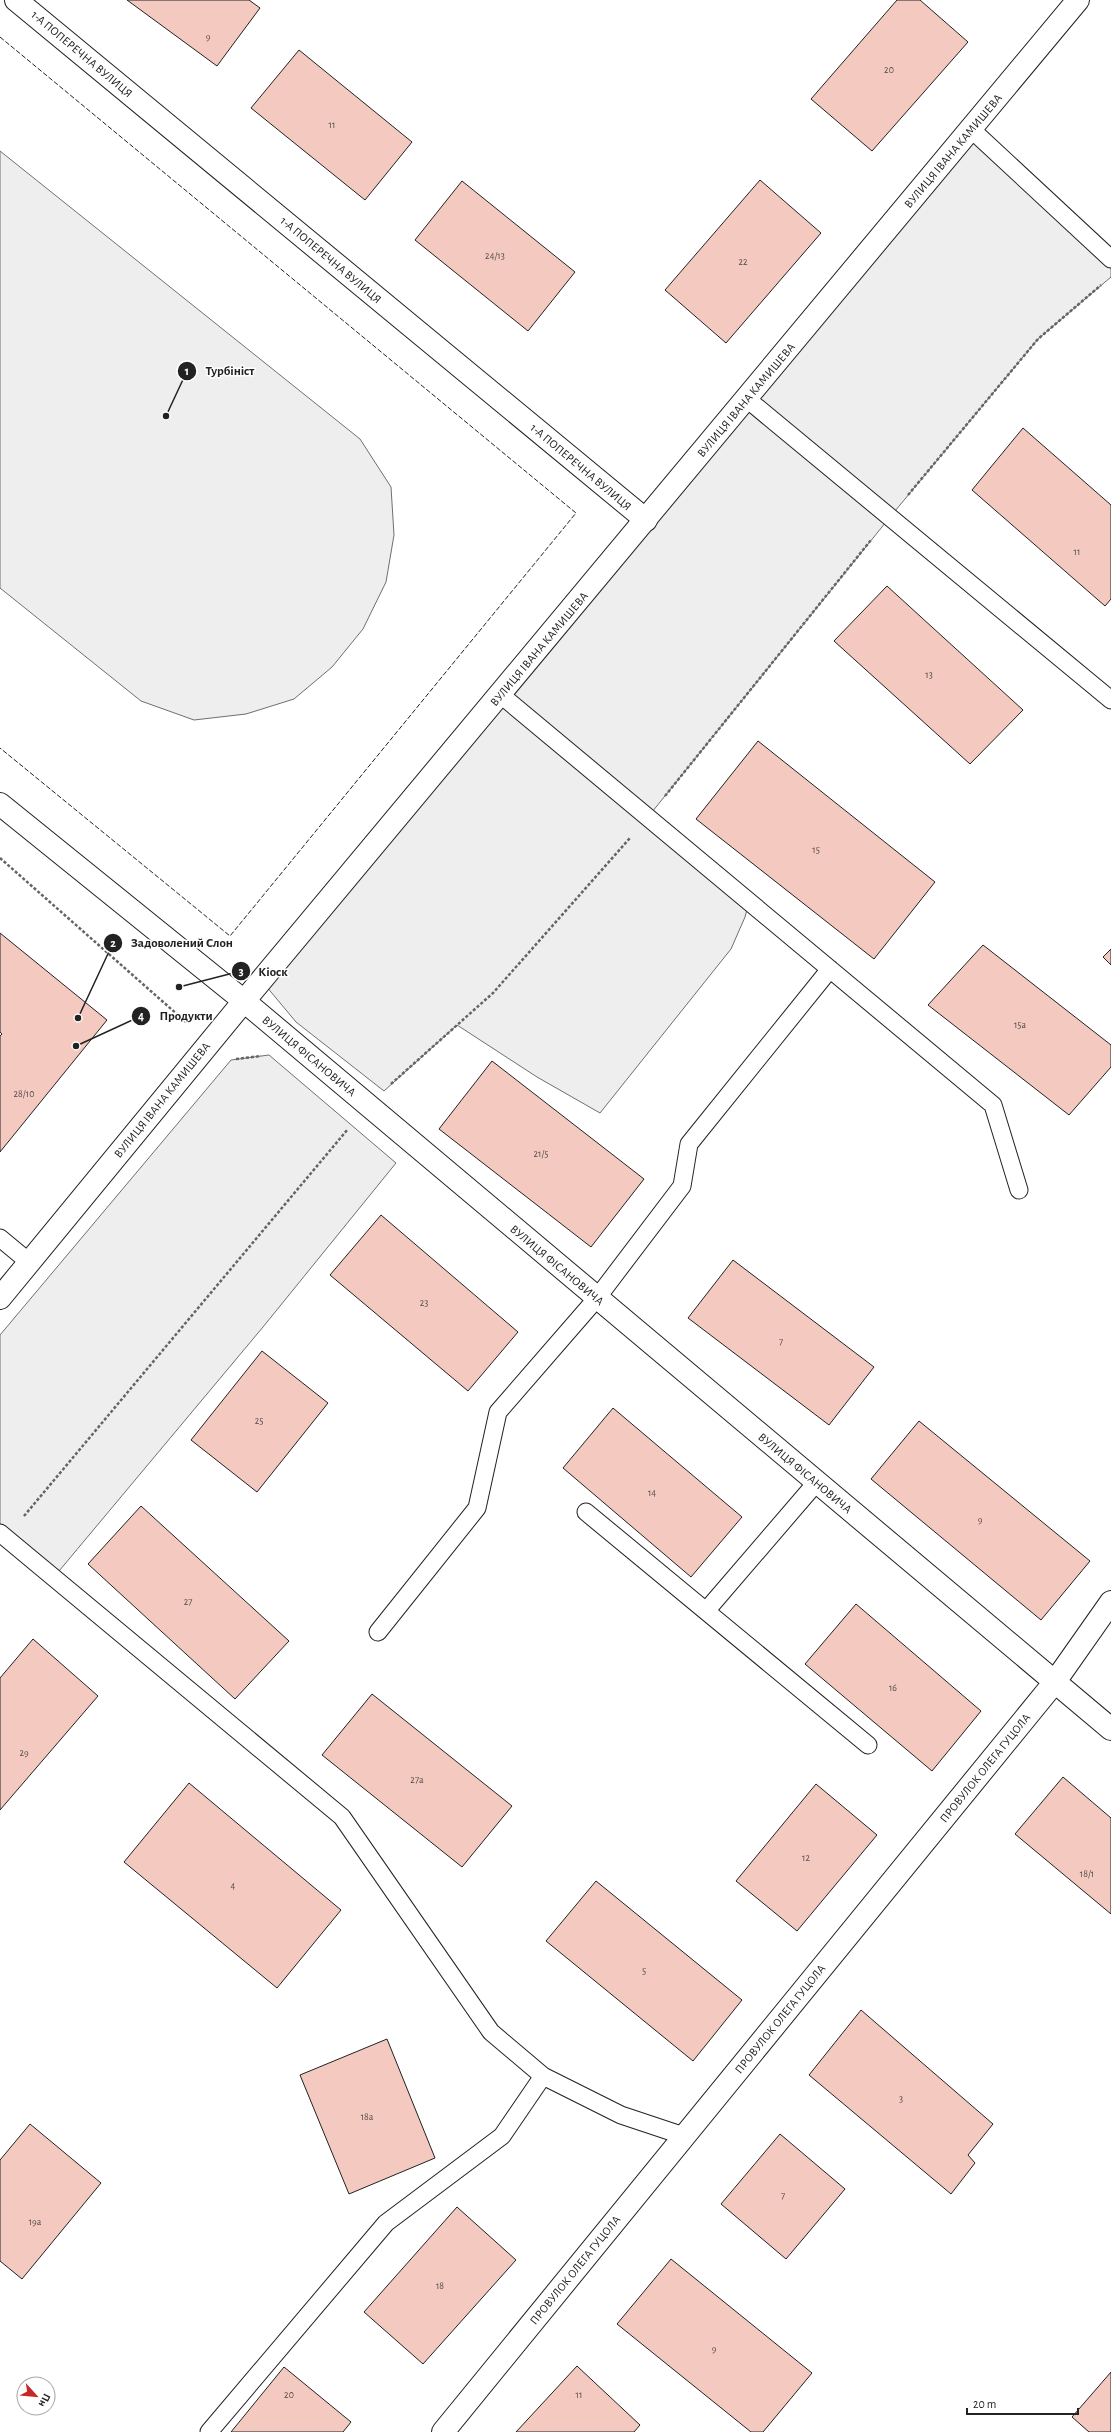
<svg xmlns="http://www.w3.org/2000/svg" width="1111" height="2432" font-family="'Alegreya Sans',sans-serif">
  <rect width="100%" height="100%" fill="#fff"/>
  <path fill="#eee" stroke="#6f6f6f" d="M971 129 1111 259V277L1038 339 890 517 648 817 749 902 745 917 731 949 600 1113 537 1077 457 1025 384 1091 296 1022 261 980Z
    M0 151 360 439 391 487 394 535 386 582 363 629 332 667 294 699 246 714 194 720 141 701 0 588Z
    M269 1055 396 1163 263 1327 54 1577 0 1544V1335L231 1060Z"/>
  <path fill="#f3c9c0" stroke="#222" d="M127 0H249L260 8 217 66Z
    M897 0H920L968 42 872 151 811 99Z
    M299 50 412 142 365 200 251 108Z
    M760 180 821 233 726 343 665 290Z
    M462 181 575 272 528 331 415 240Z
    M1023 428 1111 505V599L1105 606 972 490Z
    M887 586 1023 710 970 764 834 641Z
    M758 741 935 882 874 959 696 819Z
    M0 933 107 1020 0 1152V1036L2 1034 0 1032Z
    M983 945 1111 1045V1067L1069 1115 928 1005Z
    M1111 949V965L1103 957Z
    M492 1061 644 1179 591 1247 439 1129Z
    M381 1215 518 1332 468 1391 330 1275Z
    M733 1260 874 1367 829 1425 688 1318Z
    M262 1351 328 1403 257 1492 191 1440Z
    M613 1408 742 1517 691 1577 563 1468Z
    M919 1421 1090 1561 1041 1620 871 1479Z
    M141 1506 289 1641 235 1699 88 1564Z
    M856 1604 981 1711 932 1771 805 1664Z
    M33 1639 98 1696 0 1810V1678Z
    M372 1694 512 1806 462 1867 322 1755Z
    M1063 1777 1111 1818V1914L1015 1834Z
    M189 1783 341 1910 277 1988 124 1862Z
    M816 1784 877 1835 797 1931 736 1881Z
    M596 1881 742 2000 693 2061 546 1941Z
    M861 2010 993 2124 968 2155 975 2163 951 2194 809 2075Z
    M387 2039 435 2158 349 2194 300 2075Z
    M30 2124 101 2183 22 2279 0 2261V2160Z
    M780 2134 845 2189 786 2259 721 2204Z
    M457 2207 516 2260 423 2364 364 2312Z
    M671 2259 812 2373 763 2432H751L617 2324Z
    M577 2366 640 2425 634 2432H516Z
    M284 2367 351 2422 343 2432H231Z
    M1111 2372V2432H1089L1072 2417Z"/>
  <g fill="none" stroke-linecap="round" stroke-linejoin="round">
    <defs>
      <path id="service" d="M971 129 1111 259
        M747 399 1111 700
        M501 695 993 1105 1019 1190
        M0 1238 29 1262
        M586 1512 868 1745
        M0 1533 342 1817 491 2032 543 2076 621 2115 684 2136
        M706 1611 816 1483
        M378 1632 477 1508 498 1412 597 1298 682 1186 689 1144 830 969
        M209 2432 386 2223 502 2136 543 2076"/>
      <path id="minor" d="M16 0 646 520
        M0 804 244 1001 1111 1729
        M443 2432 1054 1683 1111 1602"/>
      <path id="tertiary" d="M0 1298 244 1001 1078 0"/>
    </defs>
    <use href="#service" stroke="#222" stroke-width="19"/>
    <use href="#minor" stroke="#222" stroke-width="24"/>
    <use href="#tertiary" stroke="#222" stroke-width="24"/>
    <path stroke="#646464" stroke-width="2.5" stroke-dasharray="3 2" stroke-linecap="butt" d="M908 495 1038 339 1101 285
      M665 796 871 540
      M0 858 187 1023
      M236 1059 261 1056
      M391 1084 493 993 630 838
      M24 1516 348 1129"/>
    <use href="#service" stroke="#fff" stroke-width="17"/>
    <use href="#minor" stroke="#fff" stroke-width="22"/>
    <use href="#tertiary" stroke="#fff" stroke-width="22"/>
    <path stroke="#222" stroke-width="1" stroke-dasharray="5 2" stroke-linecap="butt" d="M0 37 576 513 230 936 0 748"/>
  </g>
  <g text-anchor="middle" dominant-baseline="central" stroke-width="3" stroke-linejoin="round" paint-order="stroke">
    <g font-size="10" fill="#564c4a">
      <text x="208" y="37">9</text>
      <text x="889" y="70">20</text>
      <text x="332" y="125">11</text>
      <text x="495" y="256">24/13</text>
      <text x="743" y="262">22</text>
      <text x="1077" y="552">11</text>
      <text x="929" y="675">13</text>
      <text x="816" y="850">15</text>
      <text x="1020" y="1025">15а</text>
      <text x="24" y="1094">28/10</text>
      <text x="541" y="1154">21/5</text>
      <text x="424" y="1303">23</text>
      <text x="781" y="1342">7</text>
      <text x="259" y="1421">25</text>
      <text x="652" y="1493">14</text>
      <text x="980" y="1520">9</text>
      <text x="188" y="1602">27</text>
      <text x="893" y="1688">16</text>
      <text x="24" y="1753">29</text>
      <text x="417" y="1780">27а</text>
      <text x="806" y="1858">12</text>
      <text x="1087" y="1874">18/1</text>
      <text x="233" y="1886">4</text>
      <text x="644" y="1971">5</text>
      <text x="901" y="2099">3</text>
      <text x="367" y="2117">18а</text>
      <text x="783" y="2196">7</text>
      <text x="35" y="2222">19а</text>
      <text x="440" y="2286">18</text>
      <text x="714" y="2349">9</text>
      <text x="289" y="2395">20</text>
      <text x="579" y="2395">11</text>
    </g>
    <g font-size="12" fill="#222" stroke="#fff">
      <text transform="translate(82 54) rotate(40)">1-А ПОПЕРЕЧНА ВУЛИЦЯ</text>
      <text transform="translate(953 151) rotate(-50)">ВУЛИЦЯ ІВАНА КАМИШЕВА</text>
      <text transform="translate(331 260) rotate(40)">1-А ПОПЕРЕЧНА ВУЛИЦЯ</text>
      <text transform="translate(746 400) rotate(-50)">ВУЛИЦЯ ІВАНА КАМИШЕВА</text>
      <text transform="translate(581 467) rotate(40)">1-А ПОПЕРЕЧНА ВУЛИЦЯ</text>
      <text transform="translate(539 649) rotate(-50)">ВУЛИЦЯ ІВАНА КАМИШЕВА</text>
      <text transform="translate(309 1056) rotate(40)">ВУЛИЦЯ ФІСАНОВИЧА</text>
      <text transform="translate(162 1100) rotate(-51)">ВУЛИЦЯ ІВАНА КАМИШЕВА</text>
      <text transform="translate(557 1265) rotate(40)">ВУЛИЦЯ ФІСАНОВИЧА</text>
      <text transform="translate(805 1473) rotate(40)">ВУЛИЦЯ ФІСАНОВИЧА</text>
      <text transform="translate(985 1768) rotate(-51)">ПРОВУЛОК ОЛЕГА ГУЦОЛА</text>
      <text transform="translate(780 2019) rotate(-51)">ПРОВУЛОК ОЛЕГА ГУЦОЛА</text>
      <text transform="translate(575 2270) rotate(-51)">ПРОВУЛОК ОЛЕГА ГУЦОЛА</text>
    </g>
  </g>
  <path fill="none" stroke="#222" stroke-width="1.5" d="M166 416L187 371M78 1018L113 943M179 987L241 971M76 1046L141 1016"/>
  <g fill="#222" stroke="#fff" stroke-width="1.5">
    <circle cx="166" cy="416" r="4"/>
    <circle cx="78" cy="1018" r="4"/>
    <circle cx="179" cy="987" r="4"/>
    <circle cx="76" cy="1046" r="4"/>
    <circle cx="187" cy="371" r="10"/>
    <circle cx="113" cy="943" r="10"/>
    <circle cx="241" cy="971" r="10"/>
    <circle cx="141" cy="1016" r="10"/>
  </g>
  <g font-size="12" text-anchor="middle" font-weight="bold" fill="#fff">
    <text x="187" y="375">1</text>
    <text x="113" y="947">2</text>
    <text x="241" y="975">3</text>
    <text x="141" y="1020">4</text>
  </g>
  <g font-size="13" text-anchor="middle" font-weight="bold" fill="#222" stroke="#fff" stroke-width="3" stroke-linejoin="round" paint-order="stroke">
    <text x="230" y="375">Турбініст</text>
    <text x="182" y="947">Задоволений Слон</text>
    <text x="273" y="976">Кіоск</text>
    <text x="186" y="1020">Продукти</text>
  </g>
  <g transform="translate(36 2396) rotate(117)"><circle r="19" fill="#ffffff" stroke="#a7a7a7"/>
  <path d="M0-3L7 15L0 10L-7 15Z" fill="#c62828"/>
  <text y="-6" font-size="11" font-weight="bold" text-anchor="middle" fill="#222222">Пн</text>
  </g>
  <path d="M967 2408v6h111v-6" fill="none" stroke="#222222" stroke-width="2"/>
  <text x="973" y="2408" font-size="12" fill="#222222" stroke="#ffffff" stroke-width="3" paint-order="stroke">20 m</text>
</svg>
